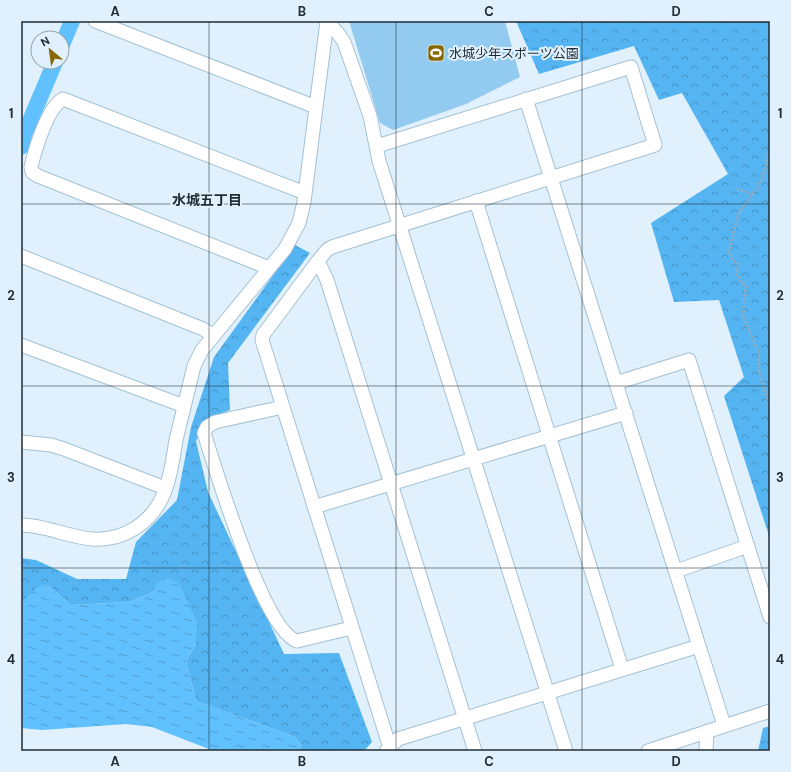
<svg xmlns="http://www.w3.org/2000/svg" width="791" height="772" font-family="'DM Sans','Noto Sans JP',sans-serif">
  <defs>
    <pattern id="forest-crowns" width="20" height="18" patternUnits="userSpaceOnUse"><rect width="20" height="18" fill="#54b5f2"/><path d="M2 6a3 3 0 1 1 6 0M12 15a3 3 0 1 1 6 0" fill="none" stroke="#4594c5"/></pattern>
    <pattern id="water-ripples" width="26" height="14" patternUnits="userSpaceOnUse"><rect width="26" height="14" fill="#61c1fe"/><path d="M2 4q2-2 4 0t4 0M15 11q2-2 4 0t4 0" fill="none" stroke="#509dce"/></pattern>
  </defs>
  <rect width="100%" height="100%" fill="#e0f1fd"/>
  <path fill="url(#forest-crowns)" d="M516 21H770V539L724 396 744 377 719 300 674 302 651 223 728 174 682 93 659 100 634 46 539 74Z
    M295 245 310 253 228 363 230 410 207 419 196 441 208 492 284 654 339 653 372 742 364 751H299L301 745 295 737 196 701 186 661 196 644 158 583 151 593 129 602 71 605 46 584 21 603V558L36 560 77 579H126L136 542 177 500 191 427 214 357Z
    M770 726V751H758L763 728Z"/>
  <path fill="#92caf0" d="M349 21H505L520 77 466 104 393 130 380 123Z"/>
  <path fill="url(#water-ripples)" d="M167 577 179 583 197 622 196 644 186 661 196 701 295 737 301 745 299 751H214L152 727 126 724 42 730 21 728V603L36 588 46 584 71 605 129 602 151 593 157 583Z"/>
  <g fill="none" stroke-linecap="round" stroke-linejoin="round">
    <path stroke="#61c1fe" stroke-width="16" d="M62 45 72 21
      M21 147 24 135 55 62"/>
    <defs>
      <path id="street" d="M95 21 316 107
        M326 21 337 32 344 42 370 116 379 161 566 751
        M526 99 724 725
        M377 146 631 67 655 145 332 247 327 250 318 261 263 335 262 340 391 751
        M476 201 622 669
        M21 256 203 329 214 336
        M318 261 327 280 475 751
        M269 268 38 176 32 172 31 167C35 150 47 108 63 99L305 193
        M21 345 184 406
        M616 383 689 360 770 617
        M283 407 215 422 207 427 204 433C216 470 263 630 297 641L351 628
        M21 442 51 445 64 449 165 488
        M314 507 626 413
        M21 525C45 525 68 537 92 539 124 541 152 523 164 493 171 477 173 457 176 440 182 415 188 391 194 366L202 350 285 249 299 223 304 202 327 21
        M676 571 748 546
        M386 751 398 739 699 646
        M648 751 770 711
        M706 751 707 731"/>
    </defs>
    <use href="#street" stroke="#a4c0d3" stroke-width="15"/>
    <path stroke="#9cabb5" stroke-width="2.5" stroke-dasharray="2 2" stroke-linecap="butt" d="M770 144 766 167 758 187 738 214 729 252 733 261 739 264 736 274 746 287 743 316 759 354V371L770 408
      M737 189 753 194"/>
    <use href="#street" stroke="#fff" stroke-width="13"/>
  </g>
  <path fill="none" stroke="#222d34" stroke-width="1" stroke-opacity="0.55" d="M209 21V751M396 21V751M582 21V751M21 204H770M21 386H770M21 568H770"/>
  <defs>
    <symbol id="stadium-square" viewBox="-11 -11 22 22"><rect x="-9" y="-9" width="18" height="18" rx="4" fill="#876803" stroke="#e0f1fd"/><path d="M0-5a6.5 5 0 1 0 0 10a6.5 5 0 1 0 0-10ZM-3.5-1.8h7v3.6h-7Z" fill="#fff"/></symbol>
  </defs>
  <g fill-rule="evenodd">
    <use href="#stadium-square" x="426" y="43" width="20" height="20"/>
  </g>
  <g text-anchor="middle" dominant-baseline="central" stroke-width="4" stroke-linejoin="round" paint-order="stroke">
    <g font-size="13" fill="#222d34" stroke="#e0f1fd" text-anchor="start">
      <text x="449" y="53">水城少年スポーツ公園</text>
    </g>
    <g font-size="14" font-weight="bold" fill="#222d34" stroke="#e0f1fd">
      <text x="207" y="200">水城五丁目</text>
    </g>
  </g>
  <rect width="791" height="772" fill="none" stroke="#e0f1fd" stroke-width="44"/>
  <g transform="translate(50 50) rotate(331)"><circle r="19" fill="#e0f1fd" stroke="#94a3ad"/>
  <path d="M0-3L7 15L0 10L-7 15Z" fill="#876803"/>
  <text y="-6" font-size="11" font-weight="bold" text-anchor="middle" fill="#222d34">N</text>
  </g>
  <rect x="22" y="22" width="747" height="728" fill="none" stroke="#222d34" stroke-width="1.5"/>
  <g font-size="13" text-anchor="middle" font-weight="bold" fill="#222d34">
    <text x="115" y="16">A</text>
    <text x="302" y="16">B</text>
    <text x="489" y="16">C</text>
    <text x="676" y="16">D</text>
    <text x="11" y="118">1</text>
    <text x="780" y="118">1</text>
    <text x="11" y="300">2</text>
    <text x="780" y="300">2</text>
    <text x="11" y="482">3</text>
    <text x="780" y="482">3</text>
    <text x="11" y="664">4</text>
    <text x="780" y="664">4</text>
    <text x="115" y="766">A</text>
    <text x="302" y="766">B</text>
    <text x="489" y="766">C</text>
    <text x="676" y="766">D</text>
  </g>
</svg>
